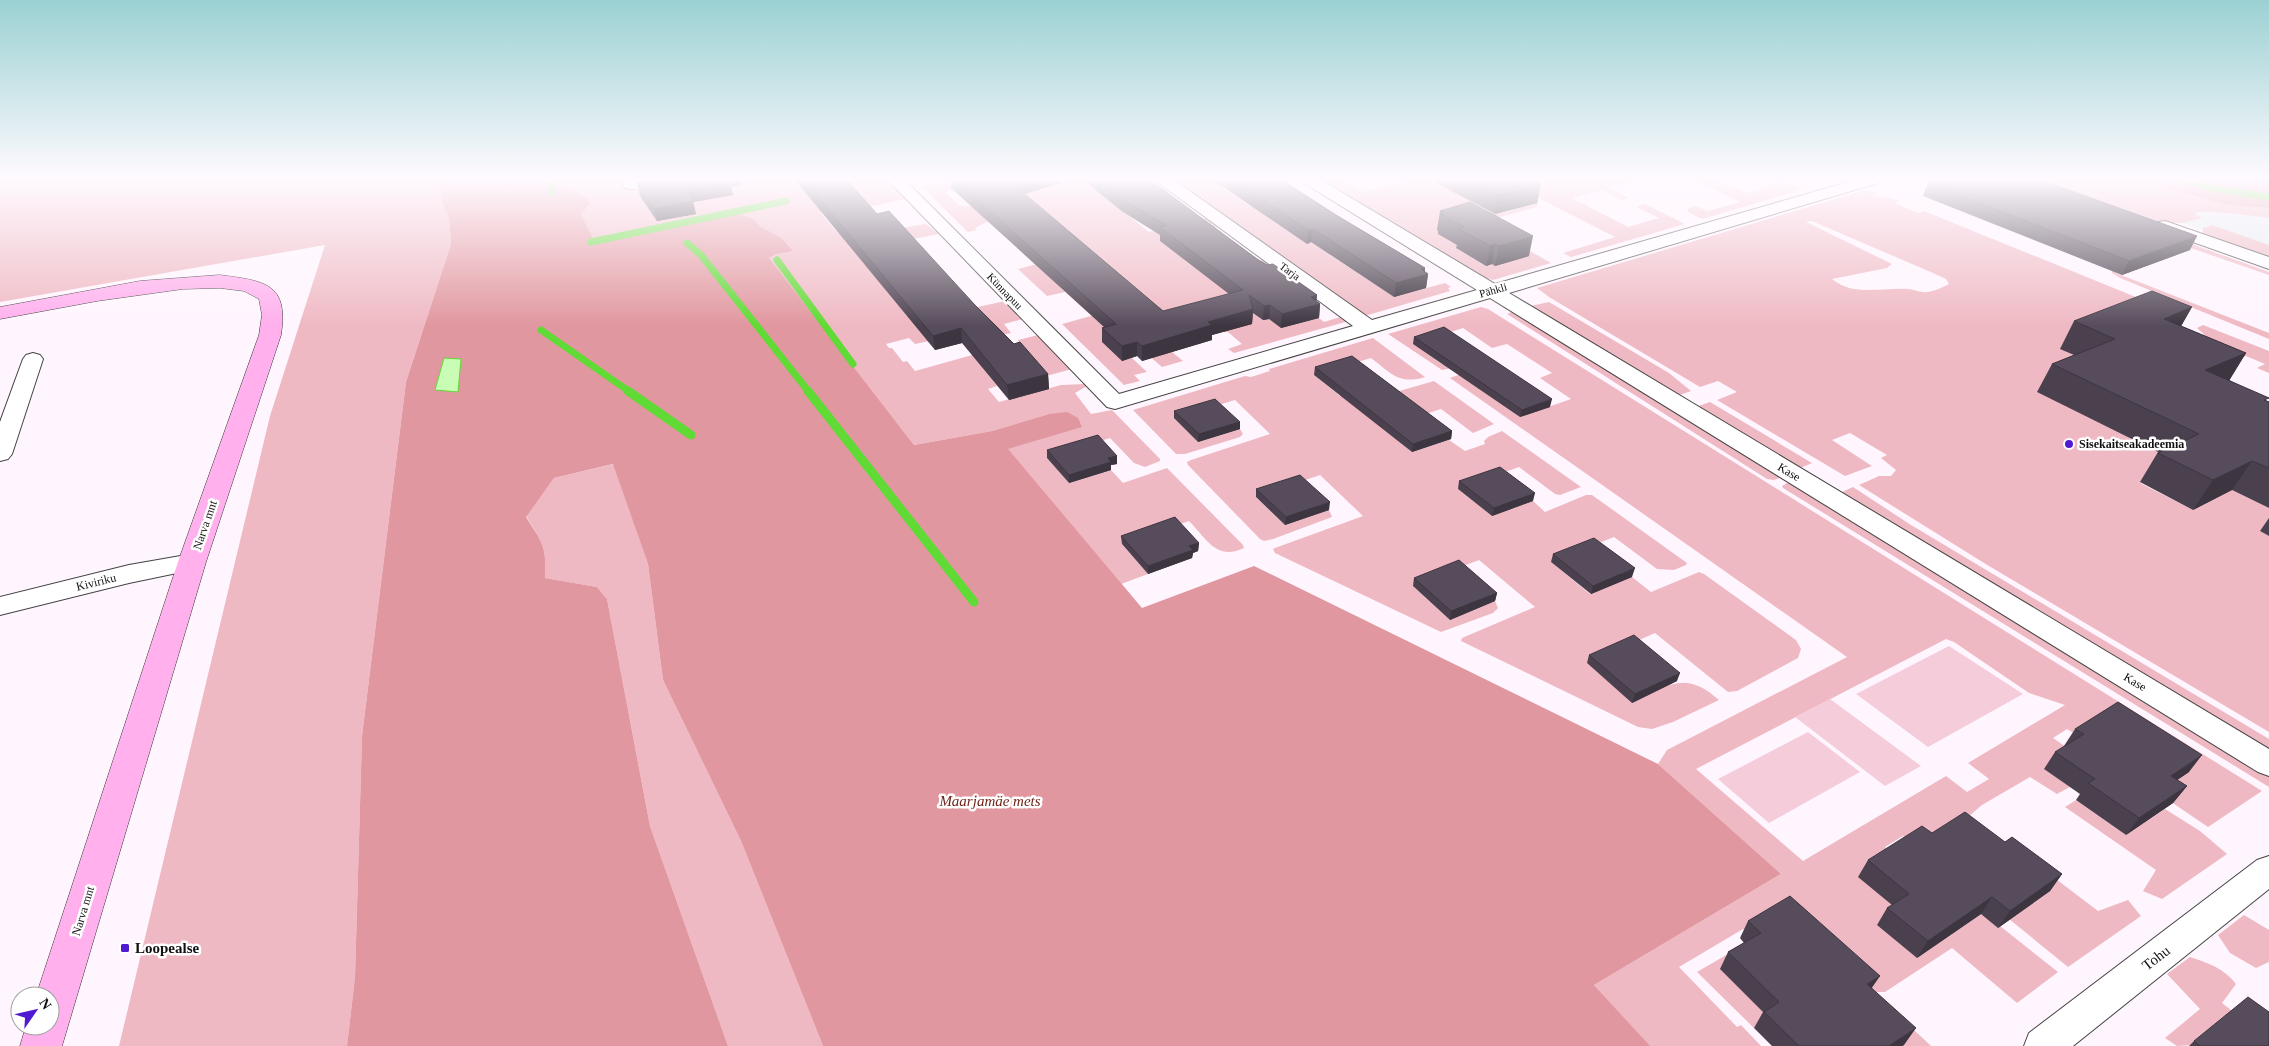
<svg xmlns="http://www.w3.org/2000/svg" width="2269" height="1046" font-family="'Times New Roman',serif">
  <rect width="100%" height="100%" fill="#fff5fe"/>
  <path fill="#e5edf0" d="M2061 180H2139L2226 205 2269 208V256L2228 239Z"/>
  <path fill="#efb9c3" fill-rule="evenodd" d="M0 180H439L442 202 449 218 451 244 406 382 362 736 355 977 347 1046H119L270 416 325 245 0 302Z
    M563 180H646L629 184 634 191 681 182V180H887L906 199 862 208 820 212 836 231 904 221 897 223 902 228 926 224 939 234 902 241 857 254 907 316 954 305 960 311 1005 301 1023 319 1004 324 1011 333C980 341 946 336 915 344L909 338 886 344 889 348H892L903 362 907 361 915 371 1019 342 1018 340 1038 335 1072 369 1039 378 982 367 997 386 988 389 999 402 1061 385 1085 384 1087 386 1075 393 1091 414 1112 410 1160 459V461L1145 467 1134 463 1110 438 1047 458 1069 483 1111 470 1123 483 1167 468 1243 545 1244 548C1216 561 1207 539 1189 521L1122 544 1148 574 1121 584 1007 449 1049 414 992 431 914 445 772 263 769 258 776 254 770 233 760 226 754 219 729 210 593 238 581 215 576 193 565 185Z
    M1041 180H1089L1141 187 1154 181 1169 192 1114 204 1149 232 1206 218 1218 227 1160 241 1200 271 1231 264 1235 267 1264 260 1271 265 1281 328 1319 318 1324 322 1347 315 1349 321 1234 353 1228 349 1242 344 1228 332H1222L1202 315 1132 358 1147 372 1134 375 1140 381 1124 385 1062 324 1098 314 1056 283 1065 292 1047 296 1018 269 1044 262 989 221 975 228 977 230 968 232 922 187 946 182 954 189 945 192 960 206H971L974 203 1037 189 1043 190 1049 187Z
    M1172 180H1219L1214 181 1251 207 1282 200V210L1264 215 1306 243 1336 236 1330 255 1394 297 1445 283 1451 287 1448 288 1450 291 1368 315 1363 314Z
    M1320 180H1341L1362 192 1412 180H1453C1464 197 1479 211 1499 213 1508 213 1522 207 1530 204L1518 191 1538 202 1537 207 1441 233 1461 247 1457 249 1486 266 1518 244 1551 263 1493 280 1482 277Z
    M1493 180H1639L1609 188 1628 198 1622 200 1602 190 1572 198 1628 227 1659 218 1636 207 1645 204 1685 224 1571 257 1563 253 1615 237 1509 183Z
    M1692 180H1718L1747 193 1779 183 1772 180H1782L1804 189 1702 219 1688 212 1687 209 1696 206 1708 211 1741 202Z
    M2041 180H2139L2226 205 2269 208V218C2252 216 2207 209 2194 213L2202 218 2182 223H2163Z
    M1865 190 1878 193 1873 195C1882 198 1890 197 1899 201L1894 203 1918 213 1924 211 2158 306 2061 349 2100 367 2129 438 2180 463 2140 483 2193 510 2232 490 2269 508V527L2260 531 2269 536V732L1984 563 1859 485 1879 476H1891L1896 470 1881 458 1887 455 1850 433 1832 440 1872 466 1845 476 1717 400 1737 392 1718 381 1700 387 1549 297 1537 288ZM1812 221 1933 273 1946 279 1949 284C1941 288 1931 293 1923 292 1918 292 1913 289 1908 289 1882 287 1854 297 1832 279L1887 268 1892 264 1806 222Z
    M2095 209 2269 272V275L2121 224Z
    M2212 225 2269 245V260L2203 234V228Z
    M2112 269 2116 273 2269 333V339L2120 278 2112 273Z
    M1549 302 1669 373 1691 391 1677 396 1526 307Z
    M1481 307 1488 309 2262 791 2208 827 2158 793 2188 772 2079 736 2067 729 2053 738 2072 751 2070 787 2057 794 2030 777 1982 805 1954 829 1921 850 1903 836 1885 847 1894 854 1899 911 1917 958 1981 914 2000 926 2058 972 2017 1003 1952 948 1885 992H1874L1931 1046H1902L1743 929 1679 967 1737 1027 1741 1025 1761 1046H1649L1594 985 1781 874 1658 764 1667 750 1847 657 1450 378 1488 364 1520 417 1571 399 1540 378 1552 373 1507 344 1492 348 1463 328 1414 344 1442 364 1463 366 1442 370 1388 334ZM1946 639 1954 642 2029 693 2065 705 1968 763 1989 779 1967 792 1946 776 1803 861 1696 769Z
    M1514 311 1782 477 1774 480 1767 479 1507 314Z
    M2203 325 2269 351V373L2257 368 2265 364 2246 356 2238 360 2224 353 2197 328Z
    M1373 338 1425 377C1398 385 1391 373 1371 358L1314 375 1340 396 1378 384 1389 394 1434 381 1494 424 1473 433 1441 409 1382 428 1412 452 1449 440 1465 451 1485 444 1484 441 1488 437 1502 431 1581 487 1560 495 1555 494 1519 467 1458 489 1492 516 1533 501 1545 512 1586 495H1592L1687 563 1686 565 1674 570 1657 569 1614 537 1551 562 1590 594 1632 577 1651 592 1699 572 1704 574 1796 640 1801 649 1798 658 1737 691 1728 692 1655 633 1587 663 1632 702C1667 686 1685 669 1719 700L1673 722 1652 729 1638 727 1461 641 1462 638 1535 607 1479 560 1413 586 1450 620 1495 601 1498 608 1493 613 1441 632 1275 553 1273 549 1275 548 1363 516 1320 475 1256 497 1285 525 1329 510 1332 517 1273 539 1264 541 1260 539 1188 465 1187 462 1191 460 1270 434 1235 400 1175 418 1198 442 1240 429 1243 434 1240 437 1185 454H1176L1133 410 1245 376 1251 377 1270 371 1269 369Z
    M1158 350 1163 354 1172 352 1183 361 1162 367 1147 354Z
    M1710 402 1812 463 1798 469 1696 407Z
    M614 464 648 564 663 680 741 841 823 1046H728L650 826 607 599 597 587 545 578C547 546 542 542 526 516L554 478Z
    M1789 482 2269 776V787L1783 488 1782 486Z
    M1853 487 1911 525 2269 739V752L1840 493Z
    M2076 800 2126 835 2165 809 2200 831 2227 854 2162 899 2143 891 2156 870 2065 807Z
    M2010 844 2098 911 2128 900 2141 916 2068 967 2009 919Z
    M2244 915 2269 930V962L2256 968 2230 953 2218 935Z
    M1745 944 1770 1019 1754 1028 1697 972Z
    M2190 957C2208 963 2224 968 2236 984L2222 1003 2269 1040 2177 1046 2165 1038 2200 1009 2167 974Z"/>
  <path fill="#e1979f" d="M439 180H562C568 192 584 193 590 203L581 215 593 238 729 210 754 219 760 226 782 239 793 251 776 254 769 258 914 445 992 431 1049 414 1067 412 1078 418 1082 427 1008 449 1142 608 1254 566 1658 764 1781 874 1594 985 1650 1046H823L741 841 663 680 648 564 613 464 554 478 526 517C542 542 547 546 545 578L597 587 607 599 650 826 728 1046H347L355 977 362 736 406 382 451 244 449 218 442 202Z
    M2139 180H2269V208L2226 205Z"/>
  <path fill="#f5ccd9" d="M1949 646 2023 694 1928 747 1856 694Z
    M1830 699 1921 766 1885 786 1795 717Z
    M1808 732 1860 772 1769 823 1718 779Z"/>
  <path fill="#c9fcb4" stroke="#60da34" d="M444 358 461 359 458 392 435 390Z"/>
  <g fill="none" stroke-linecap="round" stroke-linejoin="round">
    <path stroke="#60da34" stroke-width="7" d="M547 180 553 192
      M2183 180 2206 187 2269 197
      M591 242 786 201
      M687 243 701 255 809 392
      M777 260 853 364
      M541 330 630 392"/>
    <path stroke="#60da34" stroke-width="9" d="M628 391 691 435
      M808 391 974 602"/>
    <defs>
      <path id="street" d="M631 180H665L663 183C651 186 637 191 625 188L623 185 625 182Z
        M888 180H905L1119 394 1353 326 1155 180H1174L1372 320 1477 290 1304 183 1302 180H1321L1495 284 1855 180H1880L1878 183 1509 293 2269 749V776L2258 772 1490 298 1115 409 1107 407Z
        M2165 221 2269 257V269L2159 230 2156 226 2159 222Z
        M33 353 40 355 43 359 12 454 8 459 0 461V422L23 359 26 355Z
        M192 554 201 556 205 562 201 568 129 583 0 615V597L129 565Z
        M2269 856V889L2073 1046H2024L2029 1033 2257 860Z"/>
      <path id="secondary" d="M220 275C265 281 289 283 281 335L206 562 62 1046H20L26 1026H50V996H36L178 562 259 335 262 315 259 299 244 291 220 288 183 289 97 301 0 319V307L140 281Z"/>
    </defs>
    <use href="#street" stroke="#444" stroke-width="2"/>
    <use href="#secondary" stroke="#333" stroke-width="1"/>
    <use href="#street" fill="#fff" fill-rule="evenodd"/>
    <use href="#secondary" fill="#ffb0ed" fill-rule="evenodd"/>
  </g>
  <path fill="#4b414e" d="M640 180H741L742 185 731 187 733 195 693 202 696 214 657 221 640 196 637 183H640Z
    M795 180H847L877 214 974 304 1014 344 1048 374 1049 389 1009 400 962 343 935 350Z
    M951 180H1061V183L1024 194 1163 311 1229 294 1160 241V235L1123 212 1083 180H1150L1257 259 1317 295 1316 301 1320 304 1319 318 1281 328 1269 319 1263 320 1253 313 1252 324 1212 335V340L1142 361 1137 356 1122 361 1102 342V328L1104 327 951 188Z
    M1213 180H1282L1336 215 1425 268V272L1428 274 1426 288 1394 297 1311 242 1307 244Z
    M1431 180H1533L1541 184 1537 203 1495 214Z
    M1928 183 2190 250 2122 275 1923 196Z
    M1440 211 1529 256 1495 266 1492 264 1486 266 1456 248 1457 245 1438 234V231L1437 230Z
    M2192 307 2181 326 2246 353 2229 380 2269 402V508L2232 490 2193 510 2140 482 2158 452 2037 392 2052 364 2074 355 2060 349 2074 321Z
    M1414 337 1550 407 1520 417 1413 344Z
    M1315 367 1452 431 1451 439 1412 452 1314 375Z
    M1174 411 1240 422V429L1198 442 1174 418Z
    M1047 450 1117 456V464L1111 465V470L1069 483 1047 458Z
    M1459 481 1533 501 1492 516 1458 489Z
    M1256 489 1329 510 1285 525 1256 497Z
    M2269 518V536L2260 531Z
    M1121 536 1199 543 1198 551 1193 553 1192 558 1148 574 1122 544Z
    M1553 554 1632 577 1591 594 1551 562Z
    M1414 578 1497 593 1495 601 1450 620 1413 586Z
    M1589 655 1677 681 1632 703 1587 663Z
    M2075 729 2189 772 2177 780 2187 786 2173 803 2126 835 2076 800 2080 794 2044 769 2055 752 2065 746H2064Z
    M1932 833 2005 842 2062 874 2050 891 1998 928 1981 914 1917 958 1877 925 1887 908 1892 905 1858 877 1868 860Z
    M1748 921 1872 988 1904 1045 1902 1046H1772L1754 1028 1763 1012 1720 969 1728 952 1744 943 1740 938Z
    M2194 1041 2269 1046H2189Z"/>
  <path fill="#3d3540" d="M726 180H741L742 185 731 187 733 195 693 202 696 214 657 221 654 209 687 191Z
    M1028 180H1061V183L1013 197V184Z
    M1541 184 1537 203 1495 214 1498 195Z
    M1313 229 1311 242 1307 244 1308 230Z
    M1533 236 1529 256 1495 266 1499 246Z
    M2197 236 2190 250 2122 275 2129 261Z
    M1495 244 1492 264 1486 266 1490 246Z
    M1425 268 1424 275 1428 274 1426 288 1394 297 1396 283 1421 269Z
    M1317 295 1316 305 1320 304 1319 318 1281 328 1282 314 1311 297Z
    M1270 305 1269 319 1263 320 1264 306Z
    M2192 307 2176 335 2164 319Z
    M1253 309 1252 324 1212 335V340L1142 361V346L1208 322Z
    M961 328 962 343 935 350 933 336Z
    M1137 342V356L1122 361V346Z
    M2246 353 2229 381 2205 370Z
    M1048 374 1049 389 1009 400 1007 385Z
    M1552 399 1550 407 1520 417 1522 410Z
    M1240 422V429L1198 442 1199 434Z
    M1452 431 1451 439 1412 452 1413 444Z
    M1117 456V464L1111 465V470L1069 483V475L1108 458Z
    M2252 461 2232 490 2193 510 2213 480Z
    M1535 493 1533 501 1492 516 1494 508Z
    M1330 502 1329 510 1285 525 1286 517Z
    M1199 543 1198 551 1193 553 1192 558 1148 574V566L1189 546Z
    M1635 568 1632 577 1591 594 1593 586Z
    M1497 593 1495 601 1450 620 1451 611Z
    M1680 673 1677 681 1632 703 1635 694Z
    M2202 755 2189 772 2158 793 2171 776Z
    M2187 786 2173 803 2126 835 2139 818Z
    M2062 874 2050 891 1998 928 2010 911Z
    M1992 897 1981 914 1917 958 1928 941Z
    M1880 976 1869 992 1867 984Z
    M1916 1028 1904 1045 1902 1046H1889Z"/>
  <path fill="#574c5b" stroke="#3d3540" d="M640 180H728L730 182 687 191 693 201 654 209 637 183 642 182Z
    M804 180H847L877 214 889 211 974 304 1014 344 1020 342 1048 374 1007 385 961 328 933 336Z
    M955 180H1028L1013 184 1163 311 1243 290 1160 227 1167 226 1123 199 1099 180H1150L1257 259 1267 265 1273 264 1317 295 1311 297 1320 304 1282 314 1270 305 1264 306 1249 295 1253 309 1208 322 1212 325 1142 346 1137 342 1122 346 1102 328 1116 324Z
    M1232 180H1282L1336 215 1425 268 1421 269 1428 274 1396 283 1313 229 1308 230Z
    M1469 180H1533L1541 184 1498 195Z
    M1939 180H2041L2197 236 2129 261 1928 183Z
    M1470 202 1533 236 1499 246 1495 244 1490 246 1459 229 1464 227 1441 214 1444 213 1440 211Z
    M2152 291 2192 307 2164 319 2246 353 2205 370 2269 398 2264 400 2269 402V468L2252 461 2213 480 2158 453 2199 434 2052 364 2115 339 2074 321Z
    M1444 327 1552 399 1522 410 1414 337Z
    M1352 356 1452 431 1413 444 1315 367Z
    M1215 399 1240 422 1199 434 1174 411Z
    M1098 435 1117 456 1108 458 1111 462 1069 475 1047 450Z
    M1500 467 1535 493 1494 508 1459 481Z
    M1300 475 1330 502 1286 517 1256 489Z
    M1175 517 1199 543 1189 546 1193 550 1148 566 1121 536Z
    M1594 538 1635 568 1593 586 1553 554Z
    M1459 560 1497 593 1451 611 1414 578Z
    M1634 635 1680 673 1635 694 1589 655Z
    M2118 702 2202 755 2171 776 2187 786 2139 818 2088 783 2095 779 2055 752 2084 734 2075 729Z
    M1965 812 2005 842 2012 837 2062 874 2010 911 1992 897 1928 941 1887 908 1909 894 1868 860 1922 826 1932 833Z
    M1790 896 1880 976 1867 984 1916 1028 1889 1046H1799L1764 1012 1779 1002 1728 952 1761 933 1748 921Z
    M2248 997 2269 1012V1046H2200L2194 1041Z"/>
  <linearGradient id="sky" x2="0" y2="1"><stop stop-color="#9bd1d3"/><stop offset="0.55" stop-color="#fffaff"/><stop offset="1" stop-color="#fffaff" stop-opacity="0"/></linearGradient>
  <rect width="2269" height="326" fill="url(#sky)"/>
  <g fill="#4f1ad0" stroke="#fff" stroke-width="2">
    <circle cx="2069" cy="444" r="5"/>
    <rect x="120" y="943" width="10" height="10" rx="2.5"/>
  </g>
  <g text-anchor="middle" dominant-baseline="central" stroke-width="5" stroke-linejoin="round" paint-order="stroke">
    <g font-size="11" fill="#111" stroke="#fff">
      <text transform="translate(1290 271) rotate(36)">Tarja</text>
      <text transform="translate(1493 290) rotate(-16)">Pähkli</text>
      <text transform="translate(1005 291) rotate(46)">Künnapuu</text>
    </g>
    <g font-size="12" font-weight="bold" fill="#111" stroke="#fff" text-anchor="start">
      <text x="2079" y="444">Sisekaitseakadeemia</text>
    </g>
    <g font-size="12" fill="#111" stroke="#fff">
      <text transform="translate(1789 472) rotate(31)">Kase</text>
      <text transform="translate(205 525) rotate(-71)">Narva mnt</text>
      <text transform="translate(96 582) rotate(-14)">Kiviriku</text>
      <text transform="translate(2135 682) rotate(31)">Kase</text>
      <text transform="translate(83 911) rotate(-73)">Narva mnt</text>
    </g>
    <g font-size="15" font-style="italic" fill="#712419" stroke="#fff">
      <text x="990" y="801">Maarjamäe mets</text>
    </g>
    <g font-size="15" font-weight="bold" fill="#111" stroke="#fff" text-anchor="start">
      <text x="135" y="948">Loopealse</text>
    </g>
    <g font-size="15" fill="#111" stroke="#fff">
      <text transform="translate(2156 958) rotate(-38)">Tohu</text>
    </g>
  </g>
  <g transform="translate(35 1011) rotate(56)"><circle r="24" fill="#ffffff" stroke="#a0a0a0"/>
  <path d="M0-4L9 19L0 12L-9 19Z" fill="#4f1ad0"/>
  <text y="-8" font-size="14" font-weight="bold" text-anchor="middle" fill="#111111">N</text>
  </g>
</svg>
